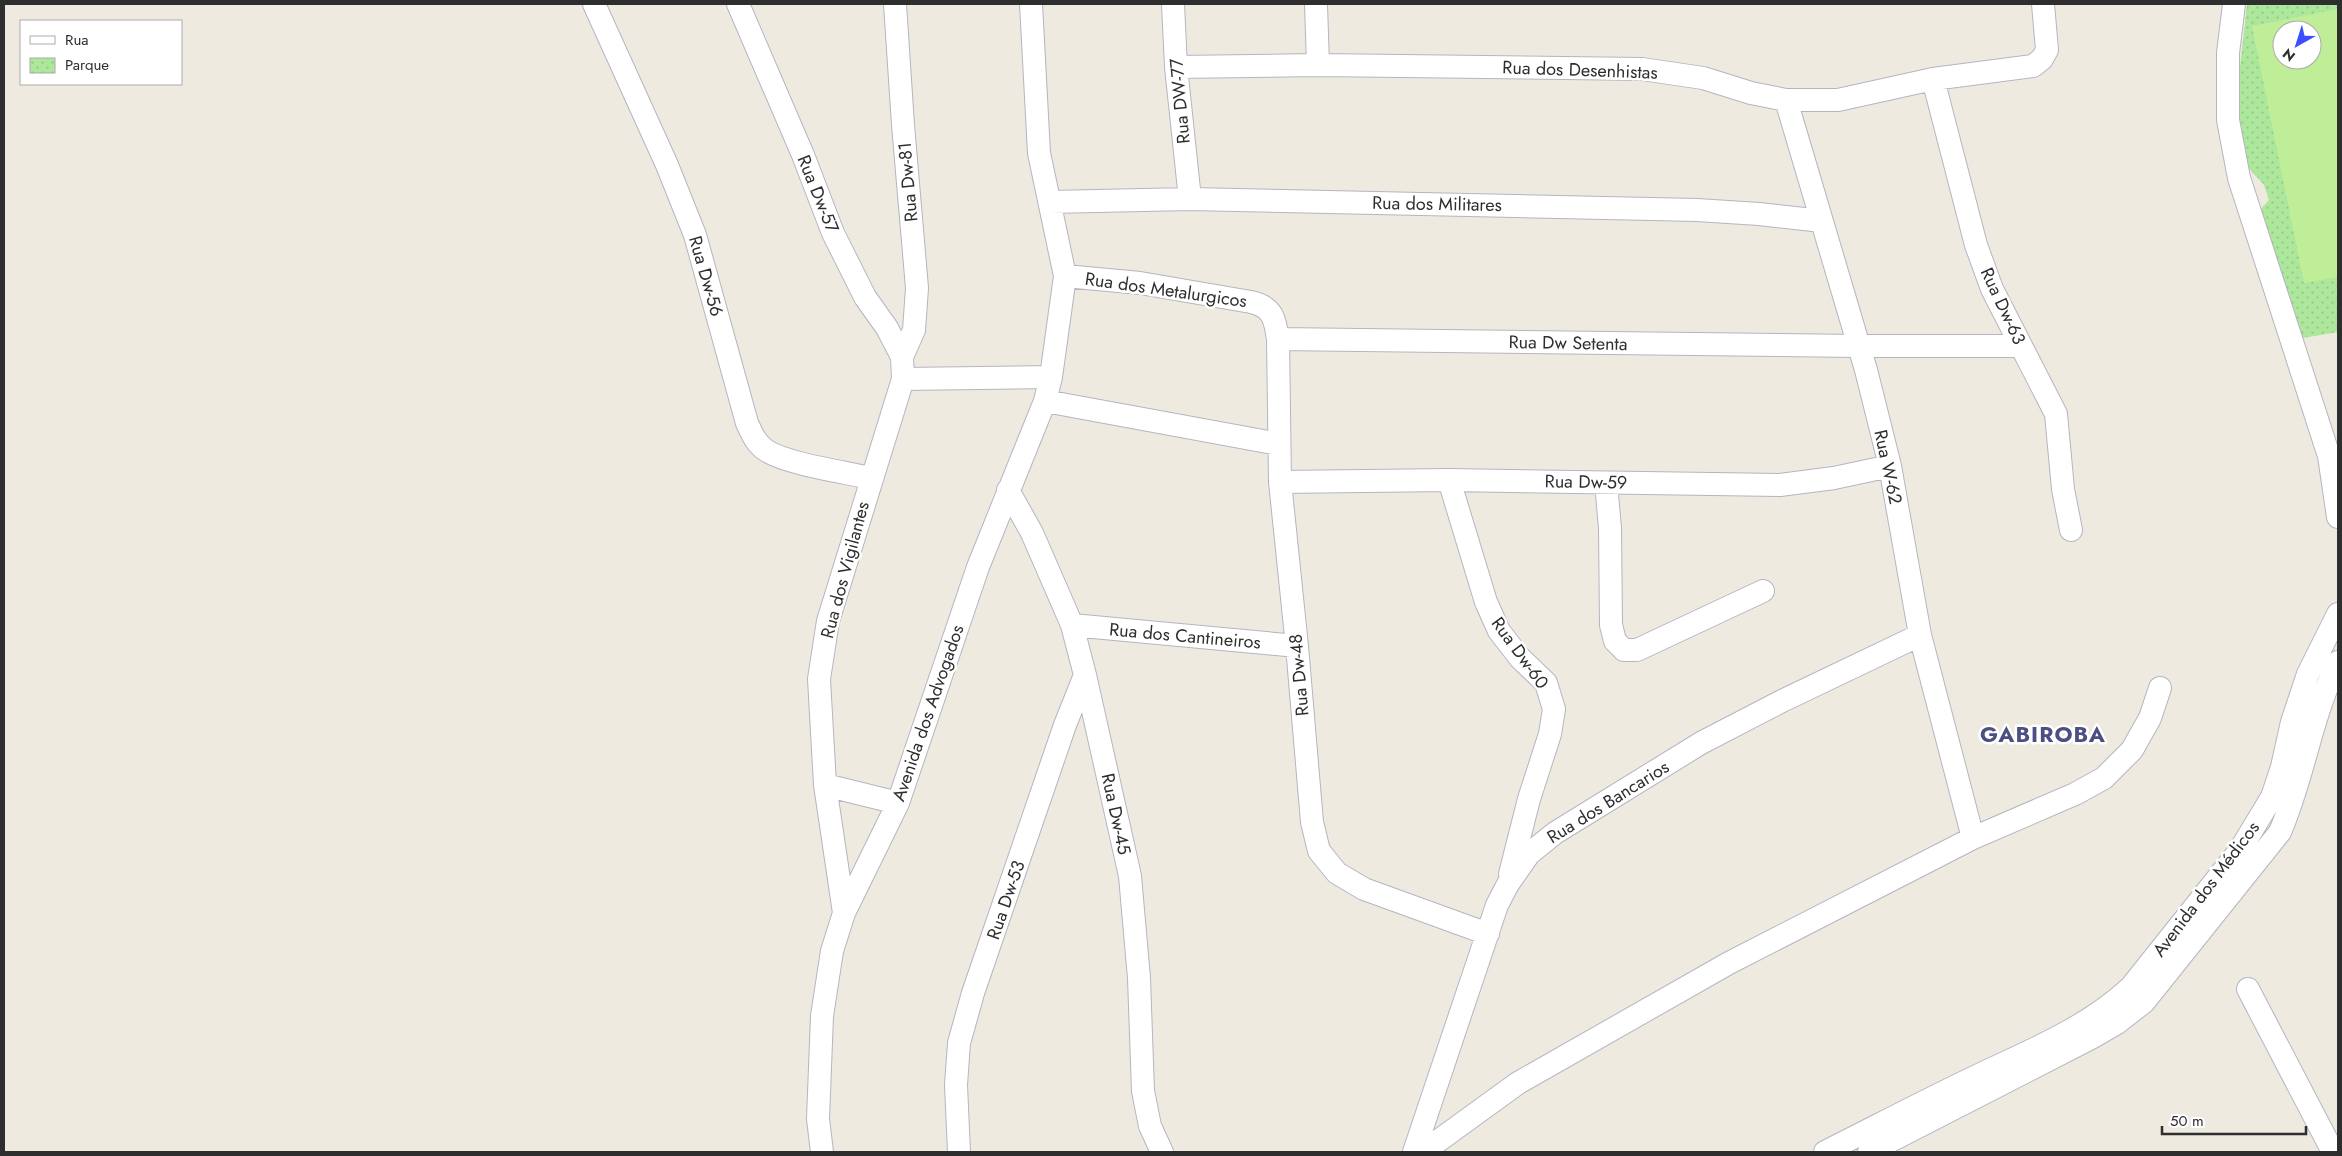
<svg xmlns="http://www.w3.org/2000/svg" width="2342" height="1156" font-family="Jost,sans-serif">
  <defs>
    <pattern id="park-dots" width="8" height="8" patternUnits="userSpaceOnUse" patternTransform="scale(1.25)"><rect width="8" height="8" fill="#ade79c"/><path d="M2 2h.1M6 6h.1" fill="none" stroke="#95c687" stroke-width="1.8" stroke-linecap="round"/></pattern>
  </defs>
  <rect width="100%" height="100%" fill="#efeae0"/>
  <path fill="url(#park-dots)" fill-rule="evenodd" d="M2247 4H2338V332L2303 338 2259 211 2269 200 2264 185 2245 164 2240 149 2237 94ZM2282 30H2312V60H2282Z"/>
  <path fill="#c0ee98" fill-rule="evenodd" d="M2338 9V277L2304 283 2252 26ZM2282 30H2312V60H2282Z"/>
  <g fill="none" stroke-linecap="round" stroke-linejoin="round">
    <defs>
      <path id="minor" d="M594 4 667 165 695 235 747 423C752 434 756 444 767 451 788 464 845 472 870 478
        M738 4 803 155 833 233 865 297 887 328 902 357 903 379 828 621 819 679 825 785 844 913
        M895 4 903 125 917 288 914 330 902 357
        M1173 4 1176 67 1190 199
        M1316 4 1318 65
        M2234 4 2228 53V120L2239 178 2329 456 2338 517
        M1176 67 1318 65 1642 69 1703 78 1751 93 1786 100H1838L1933 79 2033 66 2042 59 2047 50 2043 4
        M1933 79 1976 245 1992 289 2056 414 2063 489 2071 530
        M1786 100 1866 370 1890 466 1920 635 1973 838
        M1050 202 1190 199 1697 210 1759 214 1822 221
        M1065 276 1140 283 1251 302C1273 307 1275 319 1278 339L1280 482 1297 646 1312 822 1319 851 1337 873 1364 889 1488 934
        M1278 339 1858 346H2021
        M903 379 1051 377
        M1045 401 1279 444
        M1449 480 1486 602 1499 631 1520 658 1546 683 1554 709 1550 734 1529 799 1510 874
        M1280 482 1449 480 1780 485 1834 478 1890 466
        M1606 483 1610 528 1611 625 1615 641 1624 650H1637L1763 591
        M1008 490 1032 533 1072 625 1085 675 1130 876 1139 978 1143 1091 1150 1126 1162 1152
        M1072 625 1297 646
        M825 785 898 803
        M2248 989 2333 1152
        M822 1152 818 1119 822 1016 832 951 844 913 898 803 978 567 1045 401 1051 377 1065 276 1039 153 1031 4
        M959 1152 956 1085 959 1043 973 993 1065 725 1085 675
        M1414 1152 1497 905 1508 884 1529 854 1555 833 1701 743 1782 701 1920 635
        M1423 1152 1518 1083 1729 963 1973 838 2075 794 2104 778 2132 750 2150 718 2160 688
        M1825 1152C1877 1126 1928 1099 1981 1074 2034 1049 2088 1027 2131 987L2240 850 2272 797 2282 767 2292 722 2308 674 2338 614
        M1869 1152 2091 1038 2117 1023 2144 1002 2280 832C2304 777 2311 716 2338 662"/>
    </defs>
    <use href="#minor" stroke="#b4b5c1" stroke-width="24"/>
    <use href="#minor" stroke="#fff" stroke-width="22"/>
  </g>
  <g text-anchor="middle" dominant-baseline="central" stroke-width="5" stroke-linejoin="round" paint-order="stroke">
    <g font-size="18" fill="#2e2e2e" stroke="#fff">
      <text transform="translate(1580 70) rotate(2)">Rua dos Desenhistas</text>
      <text transform="translate(1180 101) rotate(-95)">Rua DW-77</text>
      <text transform="translate(908 182) rotate(-95)">Rua Dw-81</text>
      <text transform="translate(818 194) rotate(68)">Rua Dw-57</text>
      <text transform="translate(1437 204) rotate(1)">Rua dos Militares</text>
      <text transform="translate(706 276) rotate(74)">Rua Dw-56</text>
      <text transform="translate(1166 290) rotate(8)">Rua dos Metalurgicos</text>
      <text transform="translate(2003 306) rotate(65)">Rua Dw-63</text>
      <text transform="translate(1568 343) rotate(1)">Rua Dw Setenta</text>
      <text transform="translate(1888 467) rotate(78)">Rua W-62</text>
      <text transform="translate(1586 482) rotate(1)">Rua Dw-59</text>
      <text transform="translate(845 570) rotate(-75)">Rua dos Vigilantes</text>
      <text transform="translate(1185 636) rotate(5)">Rua dos Cantineiros</text>
      <text transform="translate(1520 653) rotate(54)">Rua Dw-60</text>
      <text transform="translate(1299 675) rotate(-95)">Rua Dw-48</text>
      <text transform="translate(928 713) rotate(-71)">Avenida dos Advogados</text>
      <text transform="translate(1608 802) rotate(-32)">Rua dos Bancarios</text>
      <text transform="translate(1116 814) rotate(78)">Rua Dw-45</text>
      <text transform="translate(2206 889) rotate(-53)">Avenida dos Médicos</text>
      <text transform="translate(1006 900) rotate(-71)">Rua Dw-53</text>
    </g>
    <g font-size="22" font-weight="bold" letter-spacing="1" fill="#4c4f81" stroke="#fff">
      <text x="2043" y="734">GABIROBA</text>
    </g>
  </g>
  <rect width="2342" height="1156" fill="none" stroke="#2e2e2e" stroke-width="10"/>
  <rect x="20" y="20" width="162" height="65" fill="#ffffff" stroke="#ababab"/>
  <rect x="30" y="36" width="25" height="8" fill="#ffffff" stroke="#ababab"/>
  <text x="65" y="45" font-size="15" fill="#2e2e2e">Rua</text>
  <rect x="30" y="58" width="25" height="15" fill="url(#park-dots)" stroke="#ababab"/>
  <text x="65" y="70" font-size="15" fill="#2e2e2e">Parque</text>
  <g transform="translate(2297 45) rotate(219)"><circle r="24" fill="#ffffff" stroke="#ababab"/>
  <path d="M0-4L9 19L0 12L-9 19Z" fill="#3e4dff"/>
  <text y="-8" font-size="14" font-weight="bold" text-anchor="middle" fill="#2e2e2e">N</text>
  </g>
  <path d="M2162 1126v8h144v-8" fill="none" stroke="#2e2e2e" stroke-width="2.5"/>
  <text x="2170" y="1126" font-size="15" fill="#2e2e2e" stroke="#ffffff" stroke-width="4" paint-order="stroke">50 m</text>
</svg>
